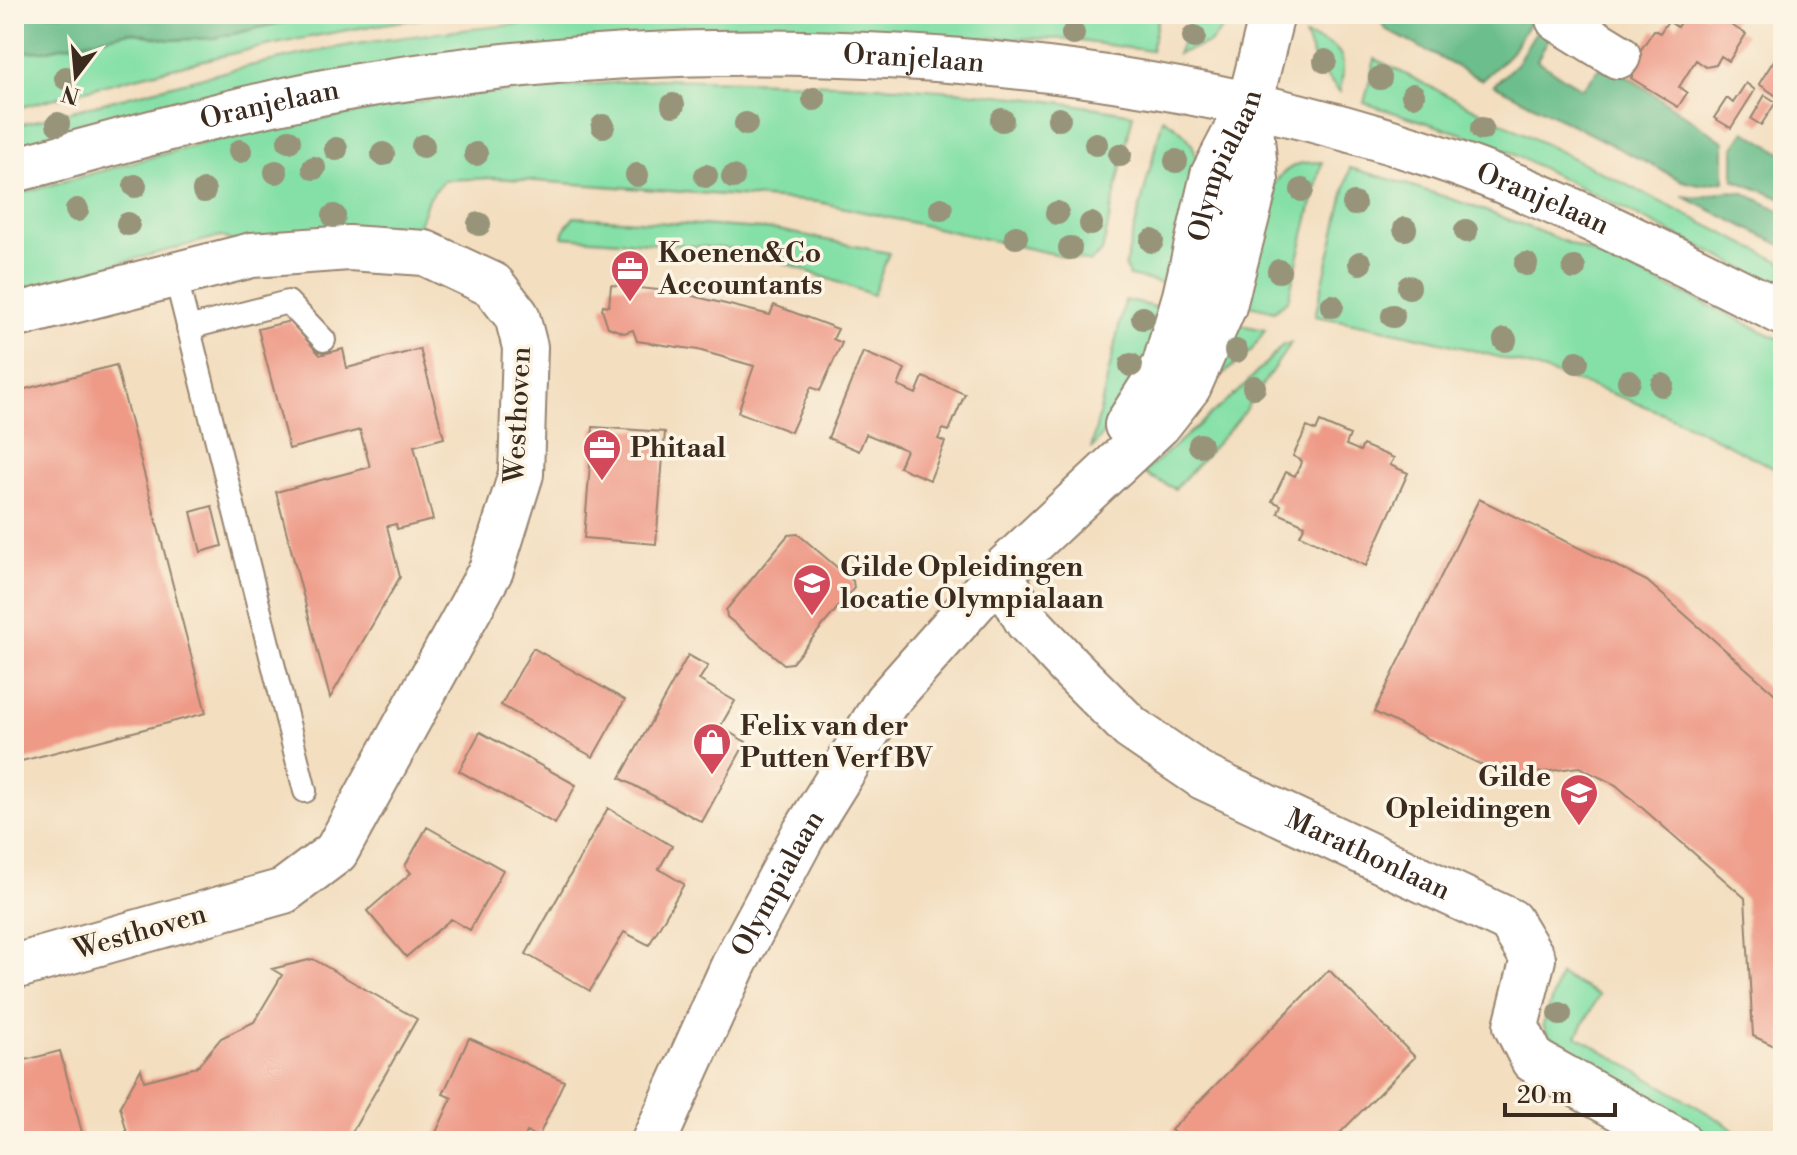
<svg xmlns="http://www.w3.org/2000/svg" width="1797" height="1155" font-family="'Libre Bodoni',serif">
  <rect width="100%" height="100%" fill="#fcf5e5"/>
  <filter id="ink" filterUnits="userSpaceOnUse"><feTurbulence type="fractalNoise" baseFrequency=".0125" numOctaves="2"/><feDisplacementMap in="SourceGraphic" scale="16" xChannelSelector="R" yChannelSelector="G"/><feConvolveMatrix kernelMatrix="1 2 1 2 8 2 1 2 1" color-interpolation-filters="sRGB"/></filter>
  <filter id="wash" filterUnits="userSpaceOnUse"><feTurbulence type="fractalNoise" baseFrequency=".006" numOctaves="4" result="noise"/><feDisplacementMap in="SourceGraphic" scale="32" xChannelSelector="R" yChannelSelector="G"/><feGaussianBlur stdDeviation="1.8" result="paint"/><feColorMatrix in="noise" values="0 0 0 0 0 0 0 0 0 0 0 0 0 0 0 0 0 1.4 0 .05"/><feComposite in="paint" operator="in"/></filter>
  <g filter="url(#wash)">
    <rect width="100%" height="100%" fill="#f3dec0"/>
    <path fill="#85e0a7" stroke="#608562" stroke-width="2" d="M319 14H457C306 31 160 70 14 109V52L43 51 130 32 170 40 215 38Z
      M648 14H1159L1151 51 1065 39 685 34 14 149V126C126 98 238 65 351 45 450 29 549 21 648 14Z
      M1202 14 1232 18 1210 43 1177 54 1191 19Z
      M1305 36C1344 47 1347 53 1340 92L1317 66Z
      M1375 59 1783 263V288L1491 143 1364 103Z
      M659 79C818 83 977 85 1133 114L1102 252 1090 262 818 202 495 178 444 180 428 199 419 225 396 237 233 242 221 236 14 291V195L229 136 444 97Z
      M1163 118C1175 126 1189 135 1194 149 1203 172 1180 257 1174 286L1129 276 1125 266Z
      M1322 162 1288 300 1274 311 1237 302C1247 266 1258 179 1296 165 1303 162 1314 163 1322 162Z
      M1350 168C1502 209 1642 272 1783 341V473C1743 453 1703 430 1662 413 1548 367 1437 337 1315 316Z
      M574 217 778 230 889 253 873 295 749 250 563 237 565 228Z
      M1125 300 1168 310 1125 404 1091 450Z
      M1231 323 1265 330 1251 351 1195 397Z
      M1291 343 1238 420 1175 489 1143 473 1243 387 1283 345Z
      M1560 975 1599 995 1577 1036 1723 1122 1747 1141H1719L1548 1035 1543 1025Z"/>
    <path fill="#6cbe8c" stroke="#547455" stroke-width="2" d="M14 14H319L215 38 170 40 130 32 43 51 14 52Z
      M1378 14H1535L1510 54 1482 80 1385 29Z
      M1536 31 1549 38 1537 60 1582 89 1600 68H1615L1724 142V181L1699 185 1683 181 1494 85 1517 63Z
      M1745 131 1783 154V199L1734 180V147Z
      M1728 191 1744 193 1783 212V246L1682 196 1699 198Z"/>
    <g id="blocks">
      <path fill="#ee9a87" d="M1685 14H1738L1731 25 1746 34 1729 61 1721 56 1716 65 1706 67 1696 60 1679 87 1687 93 1678 107 1631 78 1638 67 1632 63 1654 30 1660 33 1668 21 1677 27Z
        M1783 46V89L1778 97 1759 84Z
        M1746 83 1755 90 1731 128 1714 118 1727 98 1733 103Z
        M1765 95 1776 102 1761 125 1751 119Z
        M611 285 677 292 770 315 774 305 838 329 833 339 842 343 820 391 811 387 791 432 738 412 754 366 698 350 637 341 633 330 624 333 608 327 602 309 603 305 609 306Z
        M290 321 320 355 343 349 347 368 420 349 444 438 414 446 433 520 397 529 396 524 387 526 400 577 330 698 276 492 370 467 360 430 289 449 258 329Z
        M863 352 905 369 898 386 916 394 923 377 965 394 949 431 943 429 938 439 945 442 930 480 899 467 906 450 866 434 859 451 828 438Z
        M116 365 206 713 14 763V392Z
        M1320 422 1350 435 1346 445 1360 451 1363 445 1394 458 1390 465 1408 473 1366 566 1300 535 1305 525 1278 513 1281 505 1272 501 1286 472 1295 476 1302 461 1293 456 1307 427 1316 431Z
        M593 427 665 432 656 544 584 538Z
        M1479 499 1647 581 1783 701V1050L1753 1036 1745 898 1616 785 1579 767 1506 777 1374 712Z
        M212 506 222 546 201 552 191 512Z
        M798 534 853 581 854 588 792 663 784 664 727 617 726 610 788 535Z
        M533 648 625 700 593 757 501 705Z
        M688 655 708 666 699 680 735 701 720 727 746 742 702 822 620 778Z
        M480 732 576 785 555 824 459 771Z
        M608 808 672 846 659 869 684 884 649 945 624 932 590 991 526 954Z
        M427 827 503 870 470 930 451 919 406 957 367 911 411 873 405 866Z
        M313 959 417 1019 347 1141H129L120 1106 141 1069 144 1081 197 1067 221 1038 254 1022 282 975 272 969Z
        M1329 970 1415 1057 1332 1141H1182L1171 1130Z
        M469 1038 564 1081 538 1138 527 1132 523 1141H432L452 1098 443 1094Z
        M60 1051 84 1140 14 1141V1063Z"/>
    </g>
  </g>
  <g filter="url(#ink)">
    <use href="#blocks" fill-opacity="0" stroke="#97846f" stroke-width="2"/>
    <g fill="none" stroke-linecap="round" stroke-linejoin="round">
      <defs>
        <path id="lane" d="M175 274 305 791
          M188 328 288 302 324 340"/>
        <g id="street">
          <path d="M1561 14 1558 19 1618 56"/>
          <path d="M14 316 252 255 349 248 425 253 493 285 517 316 525 347 521 474 491 570 336 852 284 891 14 967"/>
          <path id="s1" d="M1127 425 1164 367 1185 296 1213 175 1249 106 1272 14"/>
          <path id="s2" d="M1000 573 1027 621 1069 666 1131 728 1203 777 1510 921 1533 959 1516 1026 1533 1060 1678 1141"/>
          <path id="s3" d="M654 1141 735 962 802 837 886 702 1000 573 1159 424 1189 386 1224 306 1256 181 1249 106"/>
        </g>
        <g id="secondary">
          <path id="s4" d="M14 170C126 140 238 107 352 87 700 27 1096 43 1432 155 1553 195 1669 257 1783 313"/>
        </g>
      </defs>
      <use href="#lane" stroke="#97846f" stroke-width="26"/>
      <use href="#street" stroke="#97846f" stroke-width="48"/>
      <use href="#secondary" stroke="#97846f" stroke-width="48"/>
      <use href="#lane" stroke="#fff" stroke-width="22"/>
      <use href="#street" stroke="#fff" stroke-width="44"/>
      <use href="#secondary" stroke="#fff" stroke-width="44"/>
    </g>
    <g fill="#98947a">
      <circle cx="1073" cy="34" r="12"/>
      <circle cx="1194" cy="37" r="12"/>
      <circle cx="1325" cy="61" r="12"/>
      <circle cx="66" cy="78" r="12"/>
      <circle cx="1380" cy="78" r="12"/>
      <circle cx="1413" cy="95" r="12"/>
      <circle cx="814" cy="99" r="12"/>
      <circle cx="673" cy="105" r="12"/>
      <circle cx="1059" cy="119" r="12"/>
      <circle cx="1002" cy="120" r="12"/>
      <circle cx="58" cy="124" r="12"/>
      <circle cx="746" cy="124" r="12"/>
      <circle cx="603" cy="126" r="12"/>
      <circle cx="1482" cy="129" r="12"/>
      <circle cx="289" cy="141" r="12"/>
      <circle cx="1096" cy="144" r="12"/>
      <circle cx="423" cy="146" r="12"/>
      <circle cx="336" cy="149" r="12"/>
      <circle cx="240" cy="151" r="12"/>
      <circle cx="383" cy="154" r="12"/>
      <circle cx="476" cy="154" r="12"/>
      <circle cx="1120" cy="155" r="12"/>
      <circle cx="1176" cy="161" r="12"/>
      <circle cx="314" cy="168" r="12"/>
      <circle cx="276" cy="172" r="12"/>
      <circle cx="637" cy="175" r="12"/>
      <circle cx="706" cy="176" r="12"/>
      <circle cx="733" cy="177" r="12"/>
      <circle cx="135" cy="186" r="12"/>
      <circle cx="1302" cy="190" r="12"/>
      <circle cx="204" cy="191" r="12"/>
      <circle cx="1354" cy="204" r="12"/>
      <circle cx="941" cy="209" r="12"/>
      <circle cx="77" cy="210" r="12"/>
      <circle cx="1057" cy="213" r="12"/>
      <circle cx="334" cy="216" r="12"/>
      <circle cx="128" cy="224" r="12"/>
      <circle cx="479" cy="224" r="12"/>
      <circle cx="1091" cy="224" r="12"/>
      <circle cx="1405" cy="229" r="12"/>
      <circle cx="1466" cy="231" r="12"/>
      <circle cx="1016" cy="237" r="12"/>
      <circle cx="1152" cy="241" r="12"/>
      <circle cx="1070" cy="248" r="12"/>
      <circle cx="1360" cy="263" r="12"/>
      <circle cx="1526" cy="264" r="12"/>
      <circle cx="1574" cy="268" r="12"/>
      <circle cx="1279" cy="271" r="12"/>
      <circle cx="1409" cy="287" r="12"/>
      <circle cx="1332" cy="306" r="12"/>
      <circle cx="1393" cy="316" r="12"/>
      <circle cx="1143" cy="318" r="12"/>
      <circle cx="1505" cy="340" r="12"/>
      <circle cx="1236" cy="351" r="12"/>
      <circle cx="1577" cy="362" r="12"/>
      <circle cx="1131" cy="365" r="12"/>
      <circle cx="1629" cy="381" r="12"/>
      <circle cx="1662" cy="385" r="12"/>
      <circle cx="1254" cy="387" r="12"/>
      <circle cx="1200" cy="445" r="12"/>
      <circle cx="1560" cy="1014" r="12"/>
    </g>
  </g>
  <defs>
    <symbol id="office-pin" viewBox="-11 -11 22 30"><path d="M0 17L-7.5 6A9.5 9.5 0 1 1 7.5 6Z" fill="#d1495b" stroke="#fcf5e5"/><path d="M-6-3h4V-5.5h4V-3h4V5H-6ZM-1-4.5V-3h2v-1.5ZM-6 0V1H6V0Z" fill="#fff"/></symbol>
    <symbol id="school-pin" viewBox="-11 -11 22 30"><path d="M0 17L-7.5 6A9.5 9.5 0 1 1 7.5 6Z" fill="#d1495b" stroke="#fcf5e5"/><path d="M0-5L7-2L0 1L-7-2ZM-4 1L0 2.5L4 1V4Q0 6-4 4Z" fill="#fff"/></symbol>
    <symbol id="shop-pin" viewBox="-11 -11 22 30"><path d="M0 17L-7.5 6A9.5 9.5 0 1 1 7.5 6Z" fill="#d1495b" stroke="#fcf5e5"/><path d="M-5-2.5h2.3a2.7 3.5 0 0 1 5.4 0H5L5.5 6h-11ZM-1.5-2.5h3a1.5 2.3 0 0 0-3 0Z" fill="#fff"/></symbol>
    <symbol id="university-pin" viewBox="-11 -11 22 30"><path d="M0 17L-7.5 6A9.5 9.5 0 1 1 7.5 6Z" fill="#d1495b" stroke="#fcf5e5"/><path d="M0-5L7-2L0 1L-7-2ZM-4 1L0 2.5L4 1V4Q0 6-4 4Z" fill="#fff"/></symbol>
  </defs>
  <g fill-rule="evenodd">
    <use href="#office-pin" x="608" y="247" width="44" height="60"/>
    <use href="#office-pin" x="580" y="426" width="44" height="60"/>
    <use href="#school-pin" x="790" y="561" width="44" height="60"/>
    <use href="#shop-pin" x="690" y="720" width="44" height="60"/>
    <use href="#university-pin" x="1557" y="771" width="44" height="60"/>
  </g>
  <g text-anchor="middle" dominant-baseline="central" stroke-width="7" stroke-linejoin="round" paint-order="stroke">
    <g font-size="28" fill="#3b2a1e" stroke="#fcf5e5">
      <text stroke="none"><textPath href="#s4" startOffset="912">Oranjelaan</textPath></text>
      <text stroke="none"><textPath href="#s4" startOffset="264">Oranjelaan</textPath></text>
      <text stroke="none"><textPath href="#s1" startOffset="280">Olympialaan</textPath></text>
      <text stroke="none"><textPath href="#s4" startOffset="1560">Oranjelaan</textPath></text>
      <text transform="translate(518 415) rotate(-87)">Westhoven</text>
      <text stroke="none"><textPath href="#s2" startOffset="474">Marathonlaan</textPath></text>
      <text stroke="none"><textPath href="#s3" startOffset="286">Olympialaan</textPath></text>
      <text transform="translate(140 932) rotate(-16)">Westhoven</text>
    </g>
    <g font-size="28" font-weight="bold" fill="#3b2a1e" stroke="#fcf5e5" text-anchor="start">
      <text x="658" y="253">Koenen&amp;Co<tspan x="658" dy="32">Accountants</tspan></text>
      <text x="630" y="448">Phitaal</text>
      <text x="840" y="567">Gilde Opleidingen<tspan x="840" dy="32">locatie Olympialaan</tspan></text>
      <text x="740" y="726">Felix van der<tspan x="740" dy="32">Putten Verf BV</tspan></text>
      <text x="1551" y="777" text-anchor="end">Gilde<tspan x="1551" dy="32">Opleidingen</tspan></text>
    </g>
  </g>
  <rect width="1797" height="1155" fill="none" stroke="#fcf5e5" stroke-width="48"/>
  <g transform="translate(76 76) rotate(196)" stroke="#fcf5e5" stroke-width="6" paint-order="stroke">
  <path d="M0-6L14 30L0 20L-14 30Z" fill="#3b2a1e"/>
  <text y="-12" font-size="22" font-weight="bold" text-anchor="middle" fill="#3b2a1e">N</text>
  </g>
  <path d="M1505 1103v12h110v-12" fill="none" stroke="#3b2a1e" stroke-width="4"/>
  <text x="1517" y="1103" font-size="24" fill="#3b2a1e" stroke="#fcf5e5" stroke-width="6" paint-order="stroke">20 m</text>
</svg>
